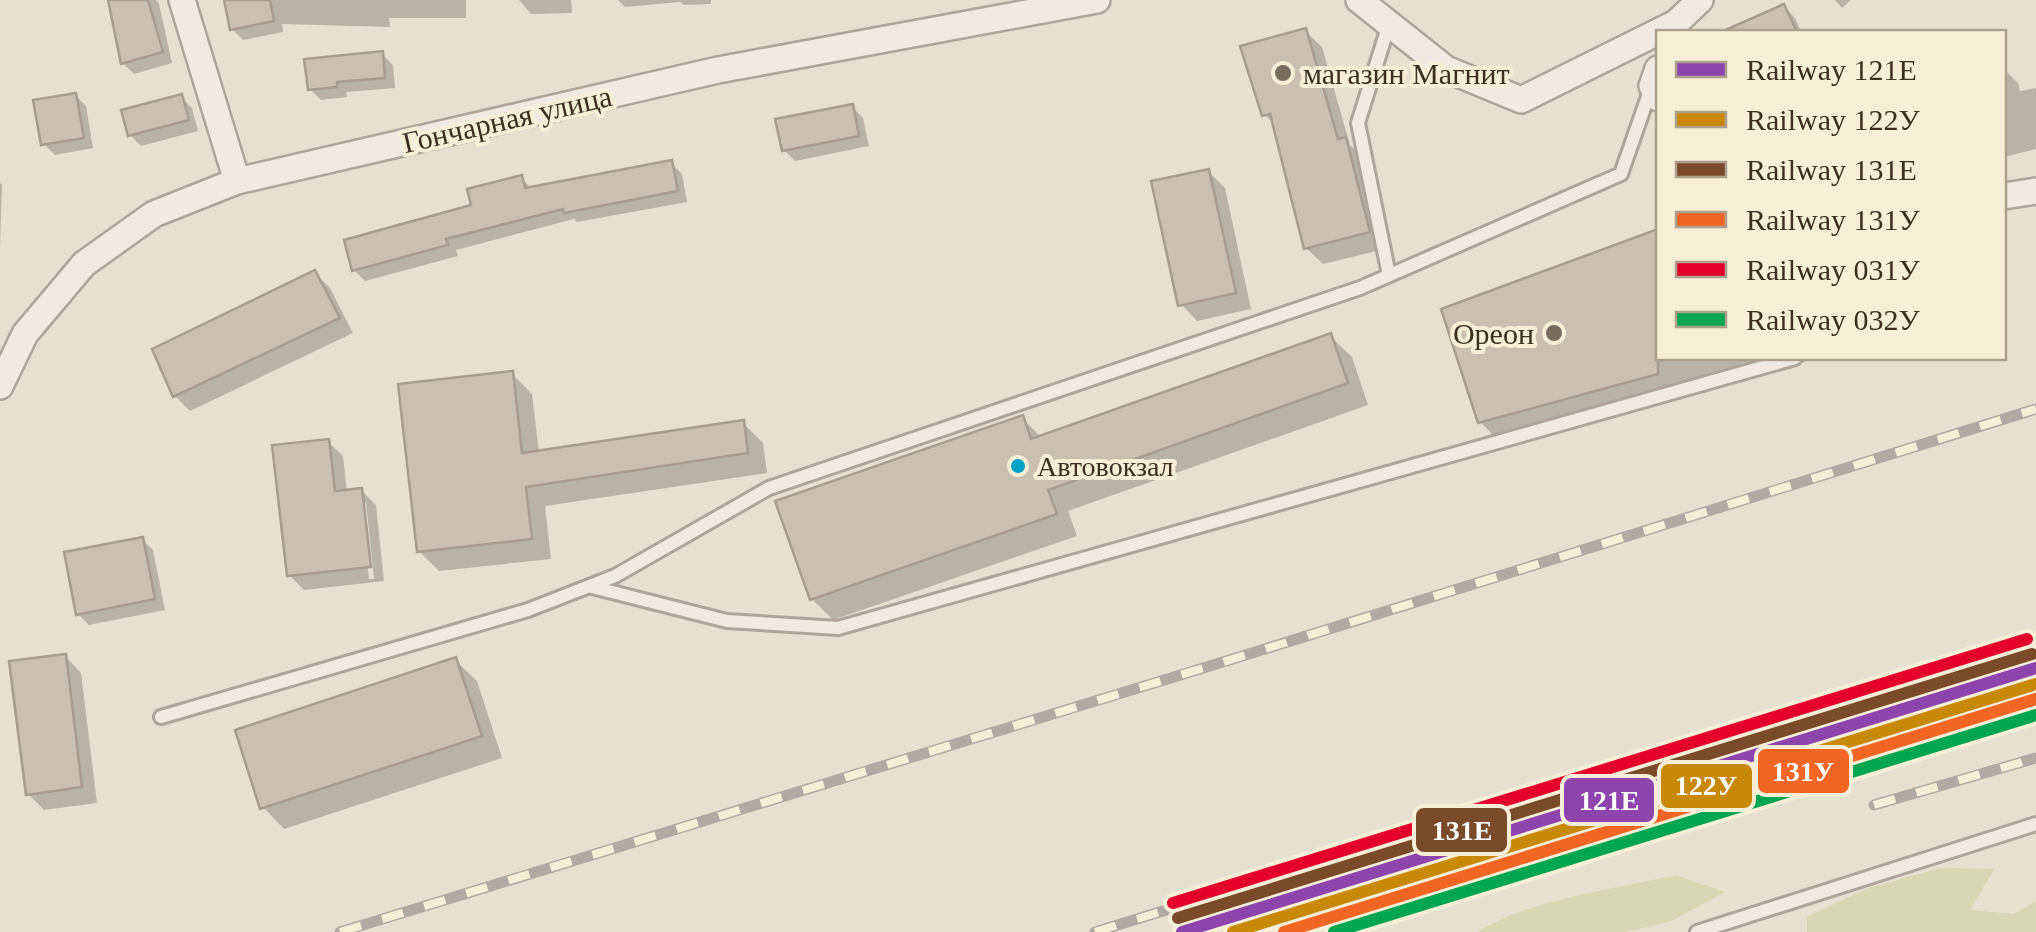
<svg xmlns="http://www.w3.org/2000/svg" width="2036" height="932" font-family="'Times New Roman',serif">
  <rect width="100%" height="100%" fill="#e7e0d1"/>
  <path fill="#d6d7b3" d="M1941 868 1994 869 1970 910 2014 914 2036 901V932H1807V917L1868 888Z
    M1675 875 1725 892 1671 921 1627 932H1478C1525 900 1617 889 1675 875Z"/>
  <path fill="#0003" fill-rule="evenodd" d="M115 0H156L159 4 172 63 134 74 123 63Z
    M226 0H466V18H389L390 27 282 24 283 32 243 40 232 29Z
    M519 0H571L572 13 531 14Z
    M618 0H711V4L684 5 680 2 625 7Z
    M1835 0H1851L1842 8Z
    M1784 7 1795 18 1801 32H1727Z
    M1305 31 1322 47 1350 145 1362 156 1385 249 1323 264 1306 248 1276 126 1264 114Z
    M382 54 393 65 395 88 346 92 347 97 321 100 310 89Z
    M2007 72 2018 83 2020 91 2036 88V149L2004 157V73Z
    M75 95 86 106 93 148 55 155 44 144Z
    M181 97 192 108 198 131 141 146 130 135Z
    M852 107 863 118 869 146 795 161 784 150Z
    M671 163 682 174 687 202 577 222 574 219 456 250 458 256 365 281 354 270 474 207 521 178 532 189Z
    M1208 171 1225 188 1251 309 1197 321 1181 304Z
    M0 183 2 185 0 246Z
    M1658 232V358H1818L1501 443 1480 422 1444 310Z
    M315 273 330 288 353 333 190 411 175 396Z
    M1330 336 1352 357 1368 405 1068 511 1077 536 833 620 812 599 1022 418 1042 438Z
    M512 374 532 394 539 453 743 423 763 443 767 473 545 506 551 559 439 571 419 551Z
    M328 442 343 456 347 492 361 490 376 505 384 581 304 590 289 575ZM361 503H366L374 579H369Z
    M142 539 153 550 165 610 89 625 78 614Z
    M65 656 81 673 97 803 44 810 28 794Z
    M455 660 477 681 502 758 284 829 263 807Z"/>
  <path fill="#cbbfb2" stroke="#a89c90" stroke-width="2.5" d="M108 0H148L163 52 121 64Z
    M224 0H270L274 21 230 30Z
    M1784 4 1797 32H1721Z
    M1306 28 1338 139 1346 137 1370 232 1304 249 1270 114 1262 116 1240 46Z
    M383 51 385 78 337 82V87L308 90 304 59Z
    M76 93 84 138 41 145 33 100Z
    M182 94 189 120 128 136 121 110Z
    M853 104 859 136 782 151 775 119Z
    M672 160 678 191 564 213 563 209 446 239 448 245 352 271 344 240 471 205 467 189 522 175 525 188Z
    M1209 169 1236 293 1178 306 1151 181Z
    M1658 229V374L1478 423 1441 309Z
    M315 270 340 318 173 397 152 349Z
    M1331 333 1348 383 1048 490 1057 514 810 600 775 501 1023 415 1031 439Z
    M513 371 522 453 744 420 748 453 526 487 532 539 417 552 398 384Z
    M329 439 335 491 362 488 371 567 287 576 272 445Z
    M143 537 155 599 76 615 64 552Z
    M66 654 82 787 26 795 9 661Z
    M456 657 482 736 260 809 235 730Z"/>
  <g fill="none" stroke-linecap="round" stroke-linejoin="round">
    <defs>
      <path id="lane" d="M1389 275 1358 123 1389 24
        M592 587 727 621 838 628 1795 358
        M161 717 528 610 615 576 769 488 1360 288 1621 174 1651 88
        M1697 932 2036 824"/>
      <path id="street" d="M182 0 237 181
        M1359 0 1446 69 1521 100 1676 23 1700 0
        M1658 69 1652 86 1658 98
        M2004 196 2036 191
        M0 386 25 334 84 264 154 214 237 181 718 70 1097 0"/>
    </defs>
    <use href="#lane" stroke="#ada599" stroke-width="18"/>
    <use href="#street" stroke="#ada599" stroke-width="30"/>
    <use href="#lane" stroke="#efebe3" stroke-width="12"/>
    <use href="#street" stroke="#efebe3" stroke-width="25"/>
    <defs>
      <path id="rail" d="M1874 805 2036 758
        M340 932 1223 662 2036 409
        M1095 932 2036 641"/>
    </defs>
    <use href="#rail" stroke="#afaaa2" stroke-width="11"/>
    <use href="#rail" stroke="#f7eed8" stroke-width="8" stroke-dasharray="22" stroke-linecap="butt"/>
    <defs>
      <path id="rail-1" d="M1182 932 2036 668"/>
      <path id="rail-2" d="M1233 932 2036 684"/>
      <path id="rail-3" d="M1178 918 2032 654"/>
      <path id="rail-4" d="M1284 932 2036 699"/>
      <path id="rail-5" d="M1173 903 2027 639"/>
      <path id="rail-6" d="M1334 932 2036 715"/>
    </defs>
    <use href="#rail-1" stroke="#f7eed8" stroke-width="20"/>
    <use href="#rail-2" stroke="#f7eed8" stroke-width="20"/>
    <use href="#rail-3" stroke="#f7eed8" stroke-width="20"/>
    <use href="#rail-4" stroke="#f7eed8" stroke-width="20"/>
    <use href="#rail-5" stroke="#f7eed8" stroke-width="20"/>
    <use href="#rail-6" stroke="#f7eed8" stroke-width="20"/>
    <use href="#rail-1" stroke="#8e44ad" stroke-width="12"/>
    <use href="#rail-2" stroke="#c88808" stroke-width="12"/>
    <use href="#rail-3" stroke="#7a4b2a" stroke-width="12"/>
    <use href="#rail-4" stroke="#f26522" stroke-width="12"/>
    <use href="#rail-5" stroke="#e4002b" stroke-width="12"/>
    <use href="#rail-6" stroke="#00a651" stroke-width="12"/>
  </g>
  <g fill="#786c5e" stroke="#f7eed8" stroke-width="4">
    <circle cx="1283" cy="73" r="10"/>
    <circle cx="1554" cy="333" r="10"/>
  </g>
  <circle fill="#03a3c5" stroke="#f7eed8" stroke-width="4" cx="1018" cy="466" r="9"/>
  <g text-anchor="middle" dominant-baseline="central" stroke-width="8" stroke-linejoin="round" paint-order="stroke">
    <g font-size="28" fill="#3d2e20" stroke="#f7eed8" text-anchor="start">
      <text x="1037" y="466">Автовокзал</text>
    </g>
    <g font-size="30" fill="#3d2e20" stroke="#f7eed8" text-anchor="start">
      <text x="1303" y="73">магазин Магнит</text>
      <text x="1534" y="333" text-anchor="end">Ореон</text>
    </g>
    <g font-size="30" fill="#3d2e20" stroke="#f7eed8">
      <text transform="translate(507 119) rotate(-13)">Гончарная улица</text>
    </g>
  </g>
  <g stroke="#f7eed8" stroke-width="4">
    <rect x="1756" y="747" width="95" height="48" rx="10" fill="#f26522"/>
    <rect x="1659" y="762" width="95" height="48" rx="10" fill="#c88808"/>
    <rect x="1562" y="776" width="94" height="48" rx="10" fill="#8e44ad"/>
    <rect x="1414" y="806" width="95" height="48" rx="10" fill="#7a4b2a"/>
  </g>
  <g font-size="28" text-anchor="middle" font-weight="bold" fill="#fff">
    <text x="1803" y="781">131У</text>
    <text x="1706" y="795">122У</text>
    <text x="1609" y="810">121Е</text>
    <text x="1462" y="840">131Е</text>
  </g>
  <rect x="1656" y="30" width="350" height="330" fill="#f7eed8" stroke="#ada18e" stroke-width="2.5"/>
  <rect x="1676" y="62" width="50" height="15" fill="#8e44ad" stroke="#ada18e" stroke-width="2.5"/>
  <text x="1746" y="80" font-size="30" fill="#3d2e20">Railway 121Е</text>
  <rect x="1676" y="112" width="50" height="15" fill="#c88808" stroke="#ada18e" stroke-width="2.5"/>
  <text x="1746" y="130" font-size="30" fill="#3d2e20">Railway 122У</text>
  <rect x="1676" y="162" width="50" height="15" fill="#7a4b2a" stroke="#ada18e" stroke-width="2.5"/>
  <text x="1746" y="180" font-size="30" fill="#3d2e20">Railway 131Е</text>
  <rect x="1676" y="212" width="50" height="15" fill="#f26522" stroke="#ada18e" stroke-width="2.5"/>
  <text x="1746" y="230" font-size="30" fill="#3d2e20">Railway 131У</text>
  <rect x="1676" y="262" width="50" height="15" fill="#e4002b" stroke="#ada18e" stroke-width="2.5"/>
  <text x="1746" y="280" font-size="30" fill="#3d2e20">Railway 031У</text>
  <rect x="1676" y="312" width="50" height="15" fill="#00a651" stroke="#ada18e" stroke-width="2.5"/>
  <text x="1746" y="330" font-size="30" fill="#3d2e20">Railway 032У</text>
</svg>
